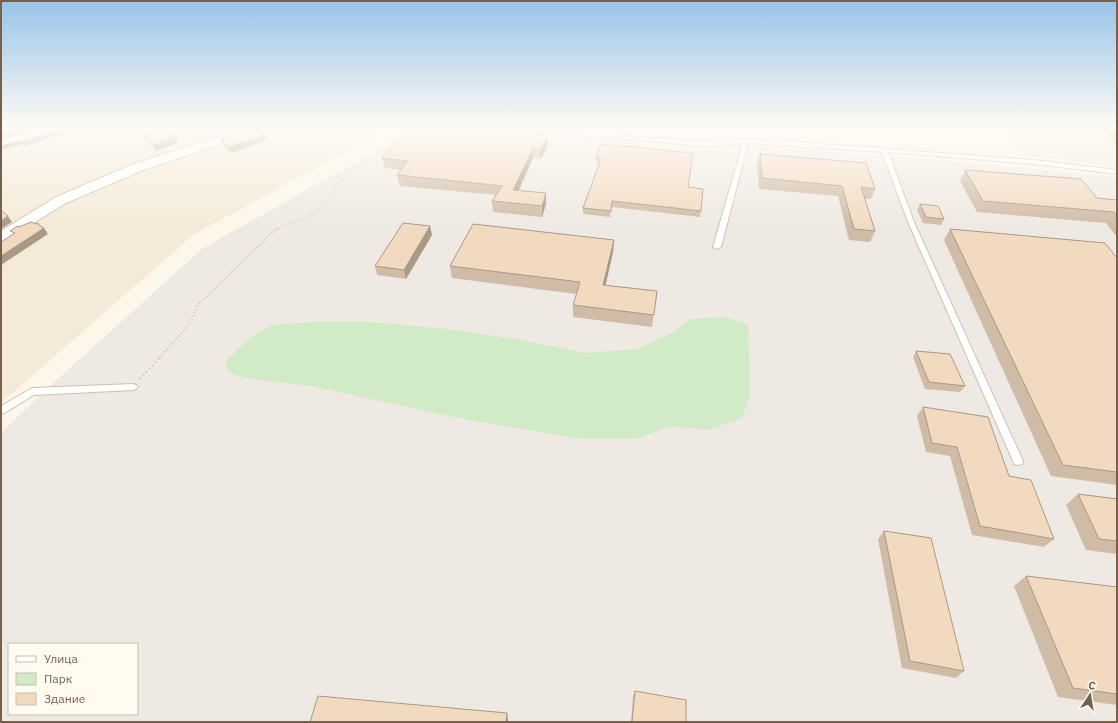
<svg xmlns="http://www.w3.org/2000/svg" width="1118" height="723" font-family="'IBM Plex Sans',sans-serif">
  <rect width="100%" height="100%" fill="#fdf7e9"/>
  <path fill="#f4ead7" d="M1 127H392L193 235 1 403Z"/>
  <path fill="#eee9e2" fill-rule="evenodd" d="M419 127H537L707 142 929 159 1117 177V722H1V433L51 385 203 248ZM9 644H137V714H9Z
    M922 127H1117V166L1025 156 1008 134Z"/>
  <path fill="#d1ebc7" d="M725 317 748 324 750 395 742 418 708 430 671 426 636 439H581L458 418 311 386 250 379 229 373 226 361 250 338 273 325 324 321 373 322 447 329 515 339 586 353 637 349 672 333 690 319Z"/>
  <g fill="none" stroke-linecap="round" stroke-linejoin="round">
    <defs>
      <path id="lane" d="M504 127H521L705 142 746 139 882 148 884 147 887 149 1034 160 1117 170V174L1034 164 888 152 914 222 1023 461 1022 464 1018 465 1014 464 1013 461 908 222 882 152 748 143 721 247 717 249 713 247 743 143 705 146 507 129Z
        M133 384 136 385 138 387 136 389 133 390 34 395 1 415V406L32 388Z"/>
      <path id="street" d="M50 127H68L66 130 1 148V140Z
        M249 127H265L263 130 146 169 66 203 6 240 1 242V231L56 197 136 163Z"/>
    </defs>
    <use href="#lane" stroke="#cfc0ae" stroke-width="2"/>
    <use href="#street" stroke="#cfc0ae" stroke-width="2"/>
    <path stroke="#d8bea3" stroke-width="1.5" stroke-dasharray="0.5 2" stroke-linecap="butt" d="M277 229 316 213 348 173 386 150 403 127"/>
    <path stroke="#d8bea3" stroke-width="2" stroke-dasharray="1 2.5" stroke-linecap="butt" d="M160 357 189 325 198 305 276 229 279 228"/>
    <path stroke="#d8bea3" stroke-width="3" stroke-dasharray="1 3.5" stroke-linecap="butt" d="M140 379 161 356"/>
    <use href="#lane" fill="#fff" fill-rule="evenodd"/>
    <use href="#street" fill="#fff" fill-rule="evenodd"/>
  </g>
  <path fill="#d0bba6" d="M66 127H100L85 131 80 128 25 146 23 144 1 146 65 129Z
    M1099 127H1117V146Z
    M144 135 176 137 178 143 156 151 146 140Z
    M221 139H268L232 153 223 145Z
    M601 144 688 187 701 211 700 217 612 207 610 217 583 214V208L599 164H596V158Z
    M548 145 541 159 533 158 518 191 546 193V204L542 217 493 212 492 201 496 195 400 186 397 175 401 170 385 168 382 158Z
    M760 154 875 189 871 199H865L875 231 870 242 849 240 838 196 759 189 757 164Z
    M965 170 1097 198 1117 200V237L1106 223 977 212 960 181Z
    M920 204 944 219 941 225 923 223 917 210Z
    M950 229 1117 258V485L1051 476 944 240Z
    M432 235 406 279 377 275 375 266Z
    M614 240 613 252 605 285 657 291 652 327 573 317V305L577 294 452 278 450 266Z
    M916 351 965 386 960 392 925 389 913 357Z
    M923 407 1009 476 1054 539 1044 547 972 535 950 456 926 452 917 416Z
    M1078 494 1117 499V554L1086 550 1066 505Z
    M884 531 964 671 956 678 902 668 878 539Z
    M1026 576 1117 587V705L1058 697 1014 586Z
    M635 691 686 722H631L633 697Z"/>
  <path fill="#a99987" d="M34 127H46L1 138V135Z
    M74 127H80V128L25 146 23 143Z
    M90 127H100L85 131 83 129Z
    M188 127H196L189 128Z
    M266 134 268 139 232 153 229 147Z
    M548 135V145L541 159 540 149Z
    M176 137 178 143 156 151 154 145Z
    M21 141 23 144 1 150V147Z
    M533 148V158L514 201 513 190Z
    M546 193V204L542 217V206Z
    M8 216 12 222 1 229V221Z
    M430 226 432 235 406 279 404 270Z
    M44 228 48 234 1 265V256Z
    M614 240 613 252 603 297V285Z
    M507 713 508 719V722H506Z"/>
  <path fill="#f2dac1" stroke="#a99987" d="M8 127H34L1 135V128Z
    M66 127H74L23 143 21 141 1 147V146L65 129Z
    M81 127H90L83 129Z
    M259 127 266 134 229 147 221 139Z
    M411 127H432L452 129 453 127H468L548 135 540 149 533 148 513 190 546 193 542 206 492 201 502 186 397 175 408 161 382 158Z
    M1111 127H1117V132Z
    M160 130 176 137 154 145 144 135Z
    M601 144 693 153 688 187 703 189 701 211 612 201 611 211 583 208 601 159 596 158Z
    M760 154 866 163 875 189 861 187 875 231 854 229 842 186 762 178Z
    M965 170 1081 179 1097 198 1117 200V216L1114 212 983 201Z
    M920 204 938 206 944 219 926 217Z
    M1 210 8 216 1 221Z
    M31 222 36 224 38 223 40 226 44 228 1 256V242L15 233 10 231 18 226 19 227Z
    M403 223 430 226 404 270 375 266Z
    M473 224 614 240 603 285 657 291 654 315 573 305 580 282 450 266Z
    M950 229 1105 243 1117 258V472L1063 465Z
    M916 351 950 354 965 386 929 382Z
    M923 407 988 417 1009 476 1031 480 1054 539 980 526 957 447 932 443Z
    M1078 494 1117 499V541L1099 539Z
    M884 531 931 538 964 671 910 661Z
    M1026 576 1117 587V694L1073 688Z
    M635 691 686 700V722H632Z
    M318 696 507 713 506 722H310Z"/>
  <linearGradient id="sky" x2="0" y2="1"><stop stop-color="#97c4e8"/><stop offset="0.56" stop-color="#fefbf5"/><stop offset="1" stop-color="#fefbf5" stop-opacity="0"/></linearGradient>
  <rect width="1118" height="228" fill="url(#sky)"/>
  <rect width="1118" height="723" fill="none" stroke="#78614c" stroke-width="4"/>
  <rect x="8" y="643" width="130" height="72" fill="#fffbf0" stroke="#c9bdae"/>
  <rect x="16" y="656" width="20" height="6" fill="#ffffff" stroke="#c9bdae"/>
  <text x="44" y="663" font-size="12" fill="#78614c">Улица</text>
  <rect x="16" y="673" width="20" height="12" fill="#d1ebc7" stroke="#c9bdae"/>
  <text x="44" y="683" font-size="12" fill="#78614c">Парк</text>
  <rect x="16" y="693" width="20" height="12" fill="#f2dac1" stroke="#c9bdae"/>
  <text x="44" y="703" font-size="12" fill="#78614c">Здание</text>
  <g transform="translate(1090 695) rotate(12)" stroke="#fffbf0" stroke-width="3" paint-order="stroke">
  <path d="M0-3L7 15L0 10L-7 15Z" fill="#78614c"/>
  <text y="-6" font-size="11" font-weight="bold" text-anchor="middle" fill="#78614c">С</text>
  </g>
</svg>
